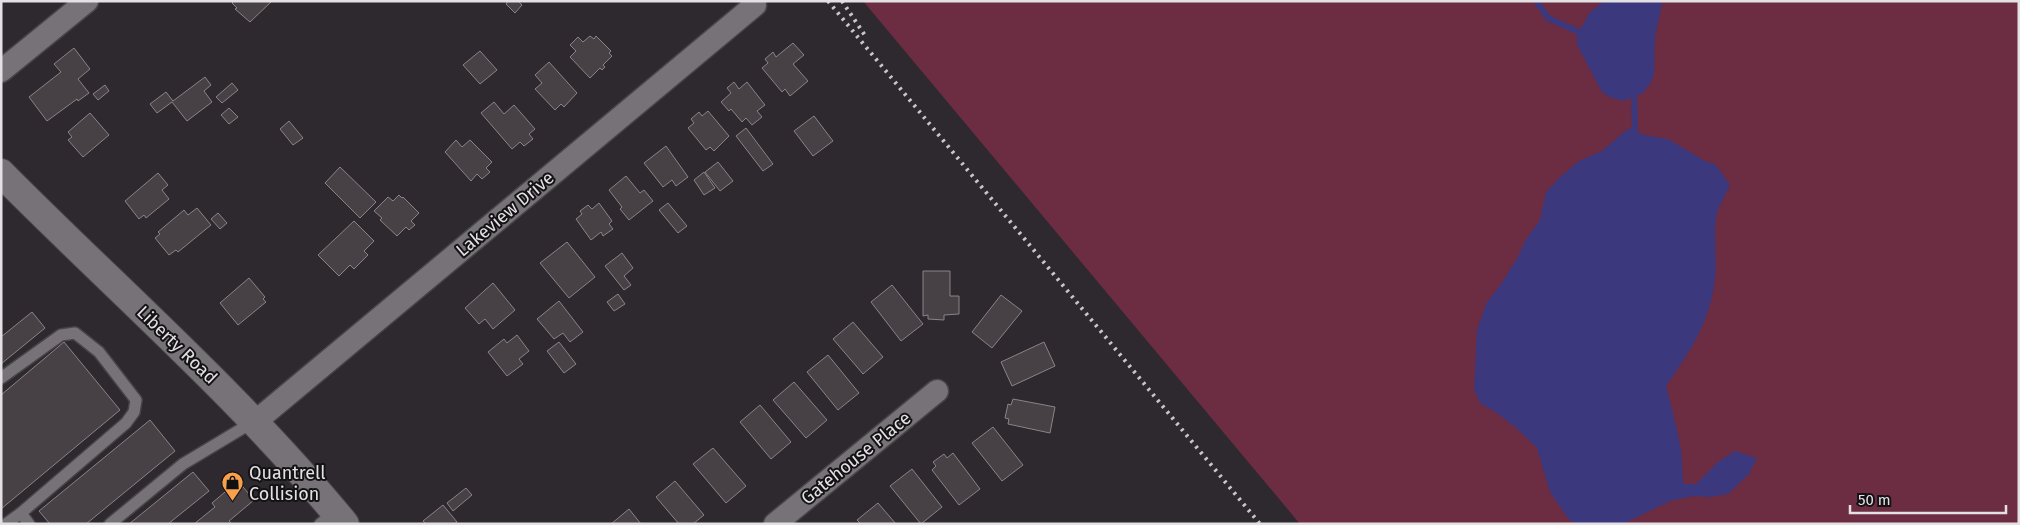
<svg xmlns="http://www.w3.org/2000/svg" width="2020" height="525" font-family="'Fira Sans',sans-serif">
  <rect width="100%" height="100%" fill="#2d292e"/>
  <path fill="#6c2c42" d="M863 1H2019V524H1300Z"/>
  <path fill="#3b387e" d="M1604 1H1660L1662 5 1655 36 1654 74 1650 84 1643 93 1623 101 1609 97 1602 92 1577 45V35L1590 12Z
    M1629 128 1644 135 1668 139 1703 160 1716 165 1730 185C1726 194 1720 204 1717 213 1713 230 1717 261 1715 279 1710 323 1690 351 1666 386 1671 406 1676 425 1680 445 1683 458 1681 471 1684 484H1696L1718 462 1735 451 1757 458 1749 474 1728 494 1710 497 1693 496 1670 501 1623 524H1578L1569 520 1550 492 1537 448 1515 427 1494 411 1481 404 1474 390 1477 330 1486 304 1503 281 1518 257 1525 241 1540 220 1546 192 1561 176 1579 161 1602 151Z"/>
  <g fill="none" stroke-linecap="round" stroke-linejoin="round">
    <path stroke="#3b387e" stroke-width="6" d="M1536 1 1548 18 1579 32
      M1634 97 1635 131"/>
  </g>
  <path fill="#474044" stroke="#8b8388" d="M234 1H272L250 22 235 9 237 8 232 3Z
    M508 1H518L522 5 515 13 506 4Z
    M590 36 594 39 596 36 611 51 609 53 612 56 603 65 605 67 602 70 600 68 590 78 570 57 576 51 570 45 578 37 583 42Z
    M793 43 804 55 793 64 808 81 790 96 785 89 782 92 762 68 768 63 765 59 773 52 776 57Z
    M74 48 90 69 78 79 89 93 78 101 77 99 47 121 29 97 61 72 54 64Z
    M480 51 497 70 480 84 463 65Z
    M549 62 577 93 564 107 561 104 555 110 535 89 542 83 535 75Z
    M205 77 211 85 204 91 212 102 187 121 172 102 157 113 150 104 166 92 173 101Z
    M734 82 739 89 747 82 765 105 757 111 762 117 752 125 746 118 742 122 731 109 729 111 721 102 731 93 727 88Z
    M232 83 238 90 222 103 216 97Z
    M105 85 109 91 98 100 93 94Z
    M494 102 504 114 514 105 535 129 529 134 533 139 524 146 520 142 512 149 481 113Z
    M229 108 238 117 229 124 221 115Z
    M708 111 729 136 714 151 710 147 706 150 688 128 694 123 691 119 699 112 702 116Z
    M90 113 109 135 83 157 68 140 72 137 68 132Z
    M814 116 833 141 813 156 794 131Z
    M289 121 303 138 293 145 280 129Z
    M746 128 773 164 763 171 736 136Z
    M456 140 462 147 470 140 492 162 486 168 490 172 482 179 477 174 471 181 445 152Z
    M666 146 688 177 676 186 672 180 663 187 644 163Z
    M718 162 733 181 720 191 705 172Z
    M340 167 376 202 360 218 325 183Z
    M704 172 715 188 704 195 694 180Z
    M158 173 168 185 162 190 169 199 146 218 144 215 139 219 125 201Z
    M626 176 640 193 644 190 653 201 629 220 620 209 622 207 609 190Z
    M399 195 402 198 403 197 419 213 411 221 415 225 409 230 406 227 397 236 380 220 382 218 374 211 388 197 393 201Z
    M599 203 612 221 609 224 613 229 603 236 601 232 591 240 576 219 582 214 580 211 588 205 592 209Z
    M668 203 687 226 678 233 659 210Z
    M197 208 211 225 178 252 176 250 169 255 155 238 160 234 158 232 184 210 188 215Z
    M218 213 227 223 220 229 211 219Z
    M354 221 374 241 364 251 368 255 354 269 350 265 339 276 318 255Z
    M567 242 595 277 569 298 540 263Z
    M622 253 633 268 624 276 631 285 624 290 605 266Z
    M923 271H950V296H959V314L944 315V320L928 319V315L923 316Z
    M249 278 265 297 263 299 266 302 238 325 220 303Z
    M493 283 515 310 493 329 485 319 479 324 465 308Z
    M892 285 923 324 901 341 871 302Z
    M618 294 625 304 614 311 607 302Z
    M1001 295 1022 311 992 348 972 332Z
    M559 301 583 332 570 342 563 333 554 339 537 319Z
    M32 312 45 328 1 364V337Z
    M853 322 883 357 863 374 833 339Z
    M517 335 529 351 519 359 523 364 507 376 488 352 504 339 507 343Z
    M64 342 120 410 1 509V395Z
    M559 342 576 364 564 373 547 351Z
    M1044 342 1055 366 1012 386 1001 362Z
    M828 355 859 393 838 410 807 372Z
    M794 382 827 420 806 438 773 400Z
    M1013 399 1055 407 1050 433 1008 424 1009 419 1005 418 1008 404 1011 405Z
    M760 405 791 442 771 459 740 422Z
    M150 420 175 451 86 524H50L39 511Z
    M993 427 1023 465 1002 481 972 443Z
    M713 448 746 486 726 503 693 464Z
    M953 453 980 489 959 505 932 470 936 466 933 462 944 454 947 458Z
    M912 469 942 507 921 524 890 486Z
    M193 472 209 491 168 524H129Z
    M238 481 254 500 229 521 232 524H194L215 507 212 503Z
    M675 481 704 515 693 524H679L656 497Z
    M466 488 472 495 453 511 447 503Z
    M878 503 896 524H861L857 520Z
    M443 505 457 522 454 524H426L423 521Z
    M629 509 641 524H611Z"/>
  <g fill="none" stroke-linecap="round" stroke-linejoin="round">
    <defs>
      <path id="service" d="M1 378 61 335 75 333 99 352 136 400 134 412 126 423 21 513
        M6 524 21 513 29 524
        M110 524 183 464 253 422
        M320 524 335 512"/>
      <path id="minor" d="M1 71 87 1
        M255 422 755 5
        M775 524 937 391"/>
      <path id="secondary" d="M1 173C116 289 241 397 345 524"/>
    </defs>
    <use href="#service" stroke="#474448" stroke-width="14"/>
    <use href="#minor" stroke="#474448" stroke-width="25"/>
    <use href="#secondary" stroke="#474448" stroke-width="30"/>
    <use href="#service" stroke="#777278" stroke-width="11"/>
    <use href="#minor" stroke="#777278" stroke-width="22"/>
    <use href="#secondary" stroke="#777278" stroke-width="28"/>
    <path stroke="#cac7cb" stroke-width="4" stroke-dasharray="2.5 5" stroke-linecap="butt" d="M828 1 1260 524
      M842 1 866 37"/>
  </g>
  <defs>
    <symbol id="shop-pin" viewBox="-11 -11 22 30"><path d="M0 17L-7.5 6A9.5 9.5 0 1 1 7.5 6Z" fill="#f9a04d" stroke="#141215"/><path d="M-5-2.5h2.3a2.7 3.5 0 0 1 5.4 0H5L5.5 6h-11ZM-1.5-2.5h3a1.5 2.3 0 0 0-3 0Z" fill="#111"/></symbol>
  </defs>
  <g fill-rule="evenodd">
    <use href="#shop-pin" x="220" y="470" width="25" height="34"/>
  </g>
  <g text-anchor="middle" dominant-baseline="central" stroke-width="4" stroke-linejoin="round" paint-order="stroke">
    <g font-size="18" fill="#e4e1e5" stroke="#141215">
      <text transform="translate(505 214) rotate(-40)">Lakeview Drive</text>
      <text transform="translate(177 345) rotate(44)">Liberty Road</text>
      <text transform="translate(856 458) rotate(-39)">Gatehouse Place</text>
    </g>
    <g font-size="18" fill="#e4e1e5" stroke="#141215" text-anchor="start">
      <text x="249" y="473">Quantrell<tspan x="249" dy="21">Collision</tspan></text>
    </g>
  </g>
  <rect width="2020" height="525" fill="none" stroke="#e4e1e5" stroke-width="5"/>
  <path d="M1850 505v8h156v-8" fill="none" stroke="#e4e1e5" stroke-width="2.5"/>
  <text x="1858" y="505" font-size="15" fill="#e4e1e5" stroke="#141215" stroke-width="4" paint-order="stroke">50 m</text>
</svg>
